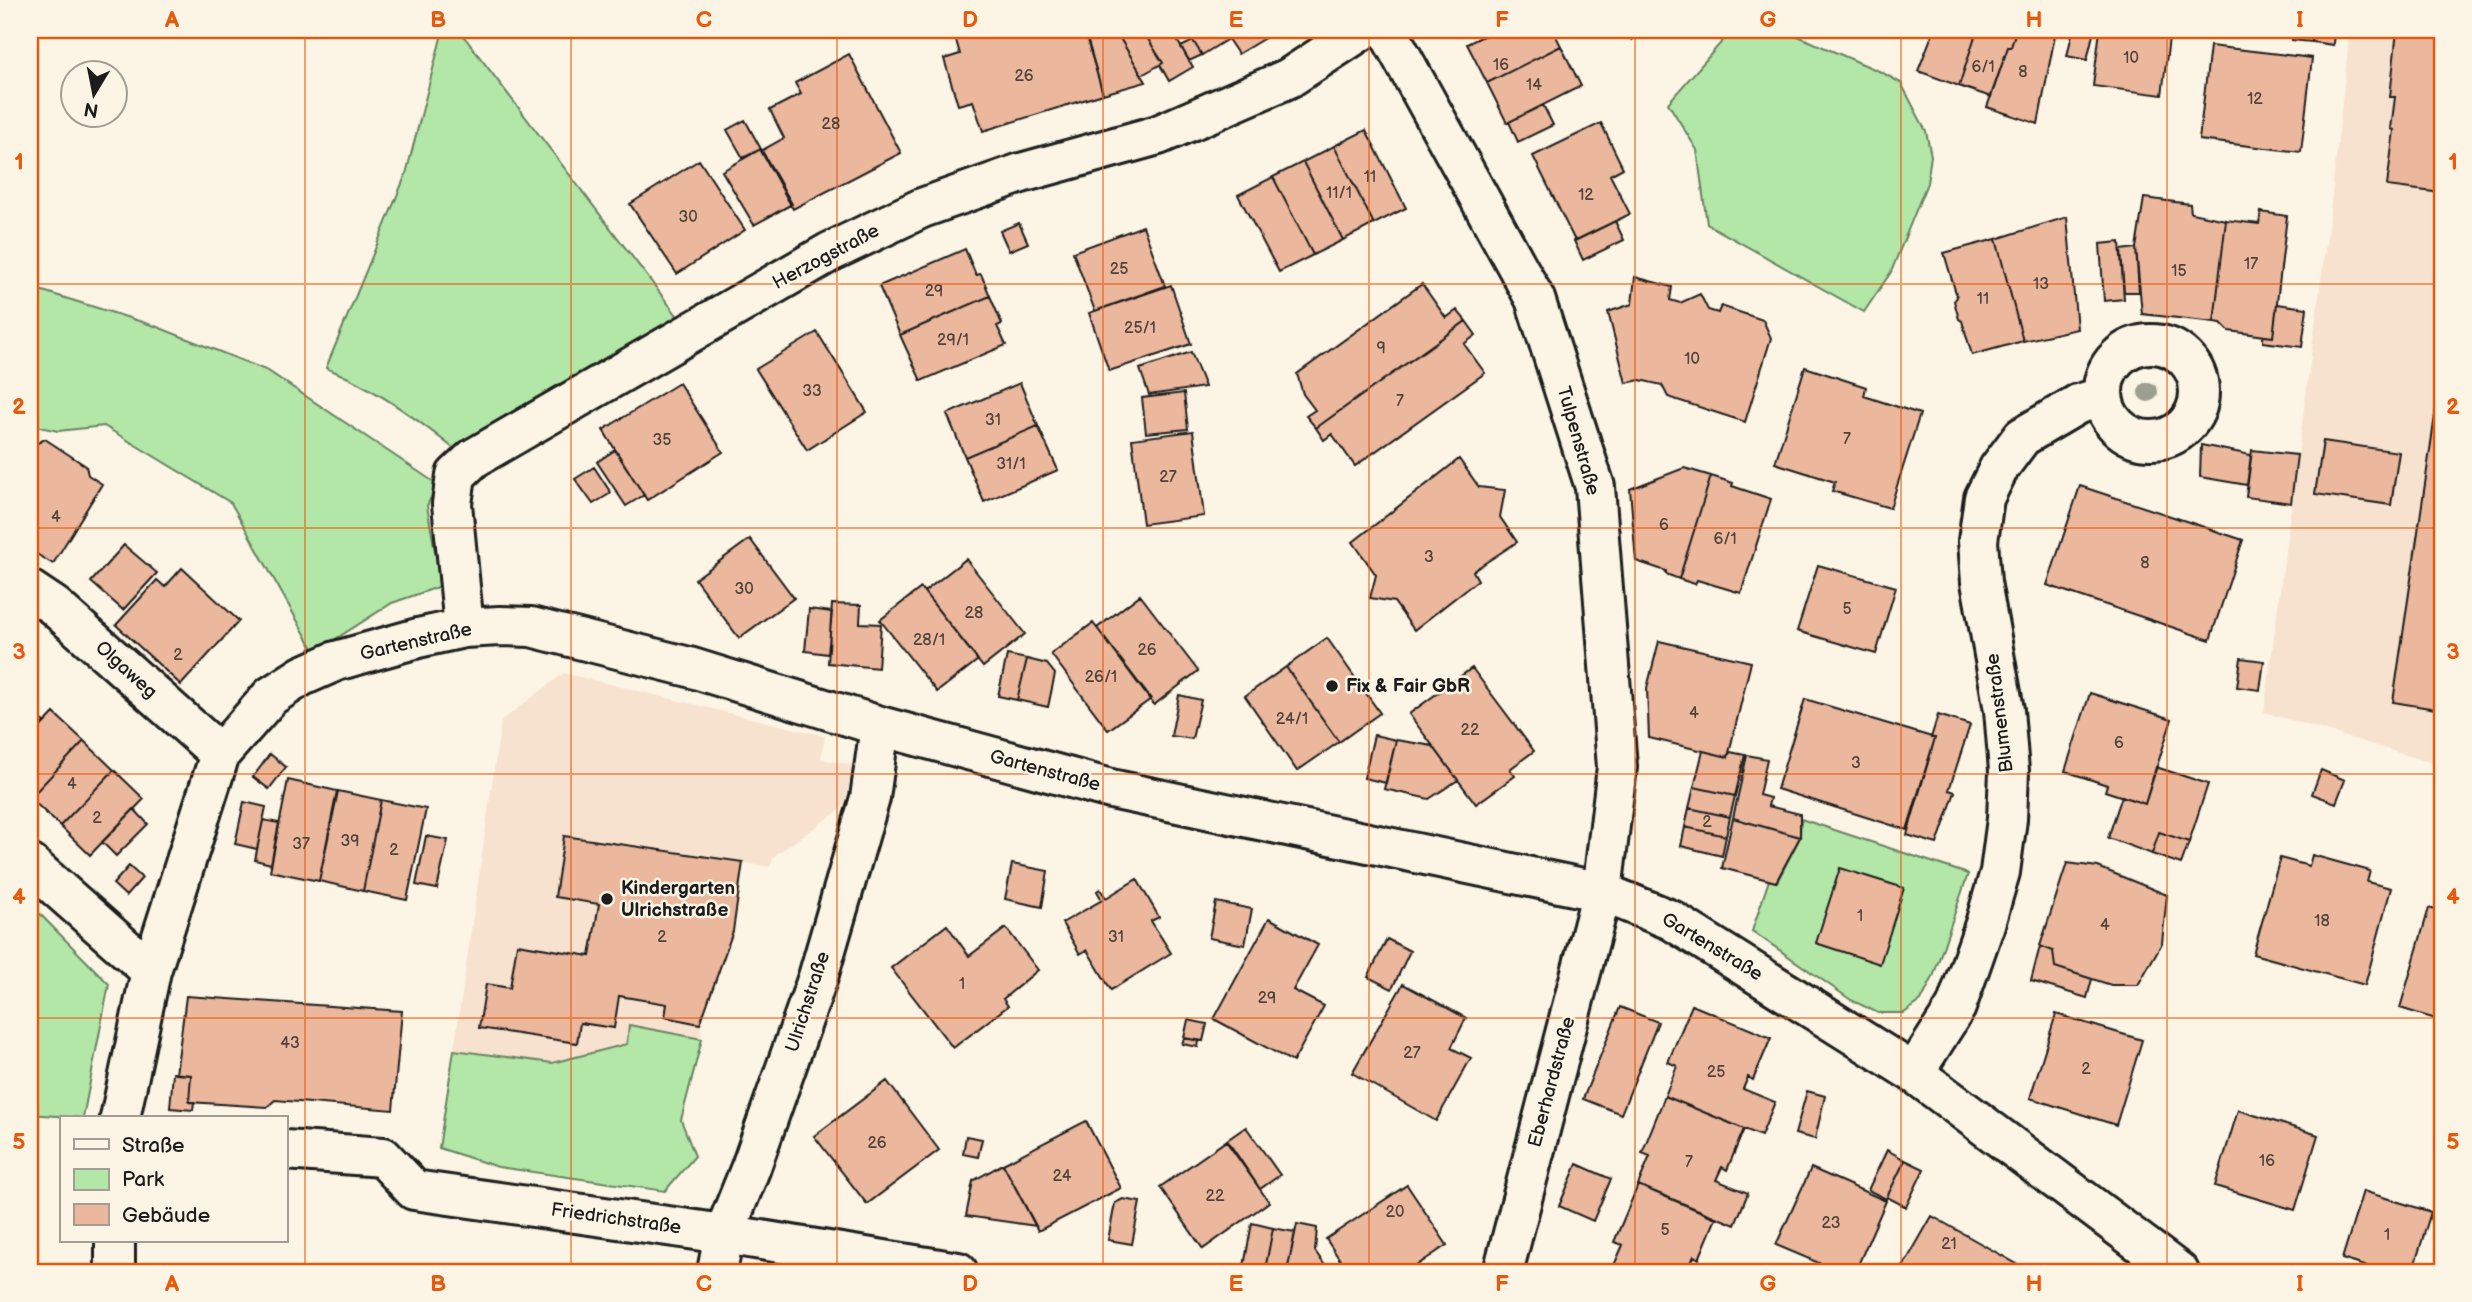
<svg xmlns="http://www.w3.org/2000/svg" width="2472" height="1302" font-family="'Balsamiq Sans',sans-serif">
  <rect width="100%" height="100%" fill="#fcf5e5"/>
  <filter id="ink" filterUnits="userSpaceOnUse"><feTurbulence type="fractalNoise" baseFrequency=".0143" numOctaves="2"/><feDisplacementMap in="SourceGraphic" scale="14" xChannelSelector="R" yChannelSelector="G"/><feConvolveMatrix kernelMatrix="1 2 1 2 8 2 1 2 1" color-interpolation-filters="sRGB"/></filter>
  <g filter="url(#ink)">
    <path fill="#f7e2cf" d="M2350 30H2442V766L2264 712 2330 212Z
      M564 673 825 736 821 759 853 765 844 807 774 856 770 867 743 863 733 931 700 1023 702 1039 630 1025 628 1044 552 1063 454 1050 501 721Z"/>
    <path fill="#b3e7a8" stroke="#688262" stroke-width="2" d="M443 30H459L679 318 453 448C415 417 372 386 326 368L406 174Z
      M1732 30H1784L1881 72 1901 83 1926 131 1931 156 1927 183 1891 272 1864 312 1707 224 1697 150 1668 103Z
      M30 287 155 326 268 371 437 484 427 506 441 586 392 603 315 652 231 503 104 426 58 431 30 425Z
      M1801 819 1968 874 1933 977 1921 1001 1904 1013H1878L1851 1000 1752 931 1769 880 1777 882 1800 837Z
      M30 904 109 984 83 1118 30 1114Z
      M629 1025 702 1039 681 1120 695 1156 665 1191 498 1167 439 1148 454 1050 552 1063 627 1044Z"/>
    <path fill="#ebb79d" stroke="#1c1c1c" stroke-width="2" d="M953 30H1084L1103 94 983 131 973 101 958 105 944 59 960 54Z
      M1115 30H1147L1152 37 1148 39 1163 63 1142 75Z
      M1115 30 1146 82 1103 94 1087 38Z
      M1163 30H1171L1193 67 1169 81 1160 65 1163 63 1148 39Z
      M1186 30H1278L1238 54 1228 39 1202 55Z
      M1495 30H1553L1561 46 1487 83 1467 44Z
      M1621 30H1641L1632 40Z
      M1934 30H1977L1959 86 1918 71Z
      M1977 30H2016L2011 47H2008L1991 97 1959 86Z
      M2016 30H2056L2038 124 1987 107 2008 47H2011Z
      M2073 30H2094L2087 60 2067 56Z
      M2100 30H2170L2162 95 2093 86Z
      M2293 30H2313L2312 42 2292 40Z
      M2313 30H2334L2333 45 2312 42Z
      M2397 30H2442V193L2387 186 2394 130 2391 129 2395 97H2390Z
      M1193 41 1202 55 1189 61 1181 47Z
      M1561 46 1581 86 1507 123 1487 83Z
      M2210 46 2312 58 2301 152 2199 140Z
      M849 54 901 153 793 209 761 151 784 138 770 110 801 94 795 83Z
      M1543 105 1553 125 1518 142 1509 122Z
      M745 120 761 149 743 158 727 130Z
      M1601 123 1623 168 1610 175 1630 214 1575 241 1533 156Z
      M1366 130 1406 208 1374 224 1334 146Z
      M1334 146 1374 224 1343 240 1303 162Z
      M761 149 792 204 754 225 722 171Z
      M699 160 745 230 677 274 630 204Z
      M1303 162 1343 240 1313 255 1273 177Z
      M1273 177 1313 255 1279 272 1238 195Z
      M2144 198 2190 204 2191 213 2226 220 2214 322 2142 314 2136 248Z
      M2261 212 2287 216 2273 337 2229 331 2221 323 2214 322 2226 220 2259 224Z
      M2067 217 2077 329 2023 341 1996 239Z
      M1615 221 1624 240 1583 260 1574 241Z
      M1019 223 1028 243 1009 251 1000 231Z
      M1143 226 1165 286 1095 311 1073 252Z
      M1996 239 2023 341 1972 355 1962 321 1959 319 1954 301 1957 297 1944 253Z
      M2120 242 2124 299 2104 301 2100 244Z
      M2136 248 2139 292H2124L2121 250Z
      M965 249 976 275 981 274 990 296 900 335 879 286Z
      M1635 277 1672 287 1670 300 1680 303 1700 294 1708 310 1718 313 1721 306 1763 320 1771 338 1745 422 1668 397 1662 385 1640 380 1626 383 1608 312 1632 304Z
      M1422 284 1446 318 1457 310 1466 321 1316 428 1306 416 1315 410 1303 394 1297 374Z
      M1171 285 1191 344 1109 371 1089 313Z
      M990 296 1002 324 997 326 1006 345 921 381 900 335Z
      M2277 304 2307 308 2302 347 2263 342V336L2273 337Z
      M1466 321 1476 335 1464 344 1485 373 1355 466 1332 434 1324 440 1316 428Z
      M817 332 867 412 807 450 756 369Z
      M1191 352 1205 387 1149 395 1140 369Z
      M1805 367 1866 387 1864 396 1920 414 1890 508 1832 491 1835 482 1775 463Z
      M2442 368V710L2393 702Z
      M679 383 723 452 647 500 603 430Z
      M1020 383 1038 426 965 457 947 414Z
      M1184 393 1188 429 1146 433 1142 398Z
      M1038 426 1058 470 984 502 965 457Z
      M1193 431 1204 516 1143 524 1132 439Z
      M45 439 86 466 88 475 102 484 53 564 30 550V447Z
      M2323 441 2399 452 2391 505 2315 494Z
      M2201 445 2251 455 2247 485 2200 477Z
      M615 450 644 495 626 506 597 462Z
      M2252 450 2297 455 2291 503 2246 497Z
      M1459 459 1479 487 1505 490 1500 517 1517 542 1473 571 1478 580 1414 630 1394 602 1370 598 1376 575 1353 542Z
      M594 467 611 493 593 504 575 479Z
      M1684 468 1711 476 1679 579 1666 574V571L1636 561 1630 489Z
      M1711 476 1733 483 1732 486 1771 499 1741 593 1697 580 1695 584 1679 579Z
      M2080 486 2243 540 2210 640 2047 585Z
      M750 539 794 598 739 638 695 579Z
      M124 545 157 573 123 610 91 582Z
      M966 559 1025 634 983 667 924 592Z
      M1818 565 1896 587 1876 654 1797 631Z
      M182 568 239 621 181 685 116 625 157 580 165 587Z
      M921 588 978 660 937 692 880 620Z
      M1140 595 1198 671 1154 705 1097 628Z
      M832 604 861 605 860 623 881 624 878 668 828 663Z
      M809 609 832 612 828 654 805 651Z
      M1093 623 1151 699 1108 730 1051 654Z
      M1327 638 1380 713 1339 742 1286 667Z
      M1659 641 1751 662 1728 757 1649 738 1647 688Z
      M1007 655 1027 659 1017 700 998 696Z
      M2241 658 2264 661 2260 690 2237 687Z
      M1027 659 1047 664 1055 674 1048 707 1017 700Z
      M1286 667 1339 742 1297 771 1245 696Z
      M1472 668 1534 751 1510 769 1515 776 1476 804 1409 714Z
      M2090 693 2172 719 2145 804 2105 791 2107 785 2065 771Z
      M1179 695 1201 700 1192 739 1171 736Z
      M1805 699 1935 738 1907 830 1777 789Z
      M30 710 44 722 30 738Z
      M54 713 84 741 30 798V738Z
      M1938 715 1970 725 1949 790 1955 792 1937 844 1907 835 1935 738H1931Z
      M1374 735 1396 740 1386 783 1364 778Z
      M1396 740 1433 746 1458 780 1429 799 1384 789Z
      M84 741 114 770 60 826 30 798Z
      M1703 751 1728 757 1730 752 1745 755 1735 796 1694 787Z
      M270 754 286 767 269 789 253 777Z
      M1747 755 1767 759 1759 795 1770 798 1768 806 1800 814V837L1733 818Z
      M2156 767 2208 784 2189 842 2159 832 2152 854 2108 838 2122 796 2145 804Z
      M114 770 144 799 90 855 60 826Z
      M2321 770 2345 780 2336 803 2312 794Z
      M288 780 337 791 319 881 270 871Z
      M1694 787 1735 796 1730 817 1689 808Z
      M338 791 381 800 363 891 319 881Z
      M381 800 426 809 407 900 363 891Z
      M244 802 266 807 257 849 235 844Z
      M1689 808 1730 817 1726 836 1685 827Z
      M134 809 148 824 116 856 102 842Z
      M1733 818 1800 837 1776 882 1722 868Z
      M263 820 279 823 271 864 255 860Z
      M1685 827 1726 836 1722 856 1681 846Z
      M2159 832 2189 842 2181 864 2152 854Z
      M426 836 448 840 437 889 416 885Z
      M564 836 743 862 733 931 700 1024 665 1017 667 1004 619 996 614 1028 580 1023 577 1043 479 1028 486 984 510 988 517 944 590 956 599 904 555 897Z
      M2312 855 2370 871 2367 882 2391 888 2365 985 2253 954 2280 858 2309 866Z
      M2067 863 2098 867 2167 895 2162 943 2138 985H2111L2055 967 2053 951 2040 946Z
      M1012 864 1048 871 1042 907 1005 899Z
      M129 866 142 878 126 896 113 884Z
      M1840 868 1904 888 1880 964 1816 943Z
      M1137 879 1159 917 1151 921 1171 953 1111 990 1087 950 1080 954 1062 923 1102 900 1097 891 1100 889 1106 898Z
      M1216 902 1252 909 1245 945 1209 938Z
      M2429 908 2442 912V1021L2400 1008Z
      M1269 918 1318 945 1293 990 1324 1006 1293 1062 1214 1019Z
      M947 925 969 956 1006 928 1038 970 1003 999 1008 1006 953 1048 891 968Z
      M1387 939 1410 951 1392 989 1368 977Z
      M2040 946 2053 951 2055 967 2092 979 2087 998 2031 981Z
      M1403 984 1466 1018 1451 1048 1471 1058 1436 1121 1352 1073Z
      M186 996 402 1011 393 1110 275 1100 267 1107 189 1102 191 1075 176 1074Z
      M1692 1005 1771 1038 1753 1080 1748 1077 1743 1089 1775 1102 1761 1136 1665 1096 1677 1066 1668 1062Z
      M1620 1007 1658 1022 1621 1114 1583 1099Z
      M2056 1014 2142 1040 2116 1125 2030 1098Z
      M1188 1020 1207 1024 1203 1041 1184 1038Z
      M1184 1038 1199 1041 1198 1047 1182 1044Z
      M173 1073 191 1075 189 1102H194L193 1110 170 1108Z
      M887 1081 939 1150 867 1204 814 1136Z
      M1807 1091 1825 1096 1815 1139 1795 1134Z
      M1665 1096 1744 1129 1727 1170 1722 1167 1716 1180 1748 1193 1735 1225 1638 1185 1650 1156 1642 1153Z
      M2238 1110 2318 1135 2295 1210 2215 1186Z
      M1086 1121 1121 1188 1038 1231 1003 1164Z
      M1246 1127 1280 1175 1260 1189 1227 1140Z
      M966 1136 982 1139 978 1157 963 1154Z
      M1226 1141 1269 1202 1203 1249 1160 1187Z
      M1887 1150 1905 1160 1886 1199 1868 1190Z
      M1905 1160 1924 1169 1906 1207 1887 1197Z
      M1003 1164 1036 1226 966 1216 973 1181Z
      M1577 1164 1611 1179 1593 1221 1559 1206Z
      M1811 1168 1886 1201 1855 1272H1840L1776 1245Z
      M1407 1185 1447 1245 1407 1272H1348L1326 1239Z
      M1638 1185 1716 1218 1699 1259 1694 1256 1689 1268 1699 1272H1611L1623 1245 1614 1242Z
      M2363 1191 2431 1212 2413 1270 2391 1264 2388 1272H2384L2342 1259Z
      M1123 1199 1140 1202 1132 1244 1108 1240 1115 1203Z
      M1932 1216 2031 1272H1900Z
      M1252 1223 1273 1228 1265 1270 1244 1266Z
      M1297 1224 1317 1228 1315 1251 1326 1267 1325 1272H1287Z
      M1273 1228 1295 1232 1287 1272 1265 1270Z
      M1546 1266 1562 1272H1544Z"/>
    <g fill="none" stroke-linecap="round" stroke-linejoin="round">
      <defs>
        <path id="street" d="M1387 30 1535 299 1595 487 1617 767 1602 892 1503 1272
          M2103 392a48 48 0 1 1 96 0a48 48 0 1 1-96 0Z
          M30 590 54 606 220 754
          M464 628 452 504 456 475 474 458 830 252 922 208 1021 173 1158 135 1289 78 1362 30
          M30 864 151 971
          M1914 1073 1956 1007 1985 924 2000 872 2007 819 2009 771 2004 710 1981 582 1978 541 1984 498 1999 468 2022 437 2078 404 2102 397
          M120 1118 151 971 220 754 271 696 302 676 336 661 418 638 464 628 500 626 531 627 689 667 880 726 1111 789 1602 892 1671 920 1914 1073 2179 1272
          M285 1150 383 1157 414 1190 724 1234 958 1272
          M115 1272V1241
          M717 1272 724 1234 751 1167 818 977 870 798 880 726"/>
      </defs>
      <use href="#street" stroke="#1c1c1c" stroke-width="44"/>
      <use href="#street" stroke="#fcf5e5" stroke-width="38"/>
    </g>
    <circle fill="#9a9f8e" cx="2148" cy="392" r="10"/>
  </g>
  <path fill="none" stroke="#e8590c" stroke-width="2" stroke-opacity="0.55" d="M305 30V1272M571 30V1272M837 30V1272M1103 30V1272M1369 30V1272M1635 30V1272M1901 30V1272M2167 30V1272M30 284H2442M30 528H2442M30 774H2442M30 1018H2442"/>
  <g fill="#1c1c1c" stroke="#fcf5e5" stroke-width="2.5">
    <circle cx="1332" cy="686" r="7"/>
    <circle cx="607" cy="899" r="7"/>
  </g>
  <g text-anchor="middle" dominant-baseline="central" stroke-width="5" stroke-linejoin="round" paint-order="stroke">
    <g font-size="16" fill="#50433c">
      <text x="2131" y="58">10</text>
      <text x="1501" y="65">16</text>
      <text x="1983" y="67">6/1</text>
      <text x="2023" y="72">8</text>
      <text x="1024" y="76">26</text>
      <text x="1534" y="85">14</text>
      <text x="2255" y="99">12</text>
      <text x="831" y="124">28</text>
      <text x="1370" y="177">11</text>
      <text x="1339" y="193">11/1</text>
      <text x="1586" y="195">12</text>
      <text x="688" y="217">30</text>
      <text x="2251" y="264">17</text>
      <text x="1119" y="269">25</text>
      <text x="2179" y="271">15</text>
      <text x="2041" y="284">13</text>
      <text x="934" y="291">29</text>
      <text x="1983" y="299">11</text>
      <text x="1140" y="328">25/1</text>
      <text x="953" y="340">29/1</text>
      <text x="1381" y="348">9</text>
      <text x="1692" y="359">10</text>
      <text x="812" y="391">33</text>
      <text x="1400" y="401">7</text>
      <text x="993" y="420">31</text>
      <text x="1847" y="439">7</text>
      <text x="662" y="440">35</text>
      <text x="1011" y="464">31/1</text>
      <text x="1168" y="477">27</text>
      <text x="56" y="517">4</text>
      <text x="1664" y="525">6</text>
      <text x="1725" y="539">6/1</text>
      <text x="1429" y="557">3</text>
      <text x="2145" y="563">8</text>
      <text x="744" y="589">30</text>
      <text x="1847" y="609">5</text>
      <text x="974" y="613">28</text>
      <text x="929" y="640">28/1</text>
      <text x="1147" y="650">26</text>
      <text x="178" y="655">2</text>
      <text x="1101" y="677">26/1</text>
      <text x="1694" y="713">4</text>
      <text x="1292" y="719">24/1</text>
      <text x="1470" y="730">22</text>
      <text x="2119" y="743">6</text>
      <text x="1856" y="763">3</text>
      <text x="72" y="784">4</text>
      <text x="97" y="818">2</text>
      <text x="1707" y="822">2</text>
      <text x="350" y="841">39</text>
      <text x="301" y="844">37</text>
      <text x="394" y="850">2</text>
      <text x="1860" y="916">1</text>
      <text x="2322" y="921">18</text>
      <text x="2105" y="925">4</text>
      <text x="662" y="937">2</text>
      <text x="1116" y="937">31</text>
      <text x="962" y="984">1</text>
      <text x="1267" y="998">29</text>
      <text x="290" y="1043">43</text>
      <text x="1412" y="1053">27</text>
      <text x="2086" y="1069">2</text>
      <text x="1716" y="1072">25</text>
      <text x="877" y="1143">26</text>
      <text x="2267" y="1161">16</text>
      <text x="1689" y="1162">7</text>
      <text x="1062" y="1176">24</text>
      <text x="1215" y="1196">22</text>
      <text x="1395" y="1212">20</text>
      <text x="1831" y="1223">23</text>
      <text x="1665" y="1230">5</text>
      <text x="2387" y="1235">1</text>
      <text x="1949" y="1244">21</text>
    </g>
    <g font-size="19" fill="#1c1c1c" stroke="#fcf5e5">
      <text transform="translate(826 257) rotate(-28)">Herzogstraße</text>
      <text transform="translate(1578 441) rotate(74)">Tulpenstraße</text>
      <text transform="translate(416 642) rotate(-13)">Gartenstraße</text>
      <text transform="translate(126 670) rotate(42)">Olgaweg</text>
      <text transform="translate(2000 713) rotate(-97)">Blumenstraße</text>
      <text transform="translate(1045 771) rotate(15)">Gartenstraße</text>
      <text transform="translate(1712 947) rotate(31)">Gartenstraße</text>
      <text transform="translate(808 1002) rotate(-72)">Ulrichstraße</text>
      <text transform="translate(1552 1082) rotate(-75)">Eberhardstraße</text>
      <text transform="translate(616 1219) rotate(8)">Friedrichstraße</text>
    </g>
    <g font-size="19" font-weight="bold" fill="#1c1c1c" stroke="#fcf5e5" text-anchor="start">
      <text x="1346" y="686">Fix &amp; Fair GbR</text>
      <text x="621" y="888">Kindergarten<tspan x="621" dy="22">Ulrichstraße</tspan></text>
    </g>
  </g>
  <rect width="2472" height="1302" fill="none" stroke="#fcf5e5" stroke-width="77"/>
  <rect x="60" y="1116" width="228" height="126" fill="#fcf5e5" stroke="#a29e95" stroke-width="2"/>
  <rect x="74" y="1139" width="35" height="10" fill="#fcf5e5" stroke="#a29e95" stroke-width="2"/>
  <text x="122" y="1152" font-size="21" fill="#1c1c1c">Straße</text>
  <rect x="74" y="1169" width="35" height="21" fill="#b3e7a8" stroke="#a29e95" stroke-width="2"/>
  <text x="122" y="1186" font-size="21" fill="#1c1c1c">Park</text>
  <rect x="74" y="1204" width="35" height="21" fill="#ebb79d" stroke="#a29e95" stroke-width="2"/>
  <text x="122" y="1222" font-size="21" fill="#1c1c1c">Gebäude</text>
  <g transform="translate(94 94) rotate(190)"><circle r="33" fill="#fcf5e5" stroke="#a29e95" stroke-width="2"/>
  <path d="M0-5L12 26L0 18L-12 26Z" fill="#1c1c1c"/>
  <text y="-10" font-size="19" font-weight="bold" text-anchor="middle" fill="#1c1c1c">N</text>
  </g>
  <rect x="38" y="38" width="2396" height="1226" fill="none" stroke="#e8590c" stroke-width="2.5"/>
  <g font-size="23" text-anchor="middle" font-weight="bold" fill="#e8590c">
    <text x="172" y="27">A</text>
    <text x="438" y="27">B</text>
    <text x="704" y="27">C</text>
    <text x="970" y="27">D</text>
    <text x="1236" y="27">E</text>
    <text x="1502" y="27">F</text>
    <text x="1768" y="27">G</text>
    <text x="2034" y="27">H</text>
    <text x="2300" y="27">I</text>
    <text x="19" y="169">1</text>
    <text x="2453" y="169">1</text>
    <text x="19" y="414">2</text>
    <text x="2453" y="414">2</text>
    <text x="19" y="659">3</text>
    <text x="2453" y="659">3</text>
    <text x="19" y="904">4</text>
    <text x="2453" y="904">4</text>
    <text x="19" y="1149">5</text>
    <text x="2453" y="1149">5</text>
    <text x="172" y="1291">A</text>
    <text x="438" y="1291">B</text>
    <text x="704" y="1291">C</text>
    <text x="970" y="1291">D</text>
    <text x="1236" y="1291">E</text>
    <text x="1502" y="1291">F</text>
    <text x="1768" y="1291">G</text>
    <text x="2034" y="1291">H</text>
    <text x="2300" y="1291">I</text>
  </g>
</svg>
